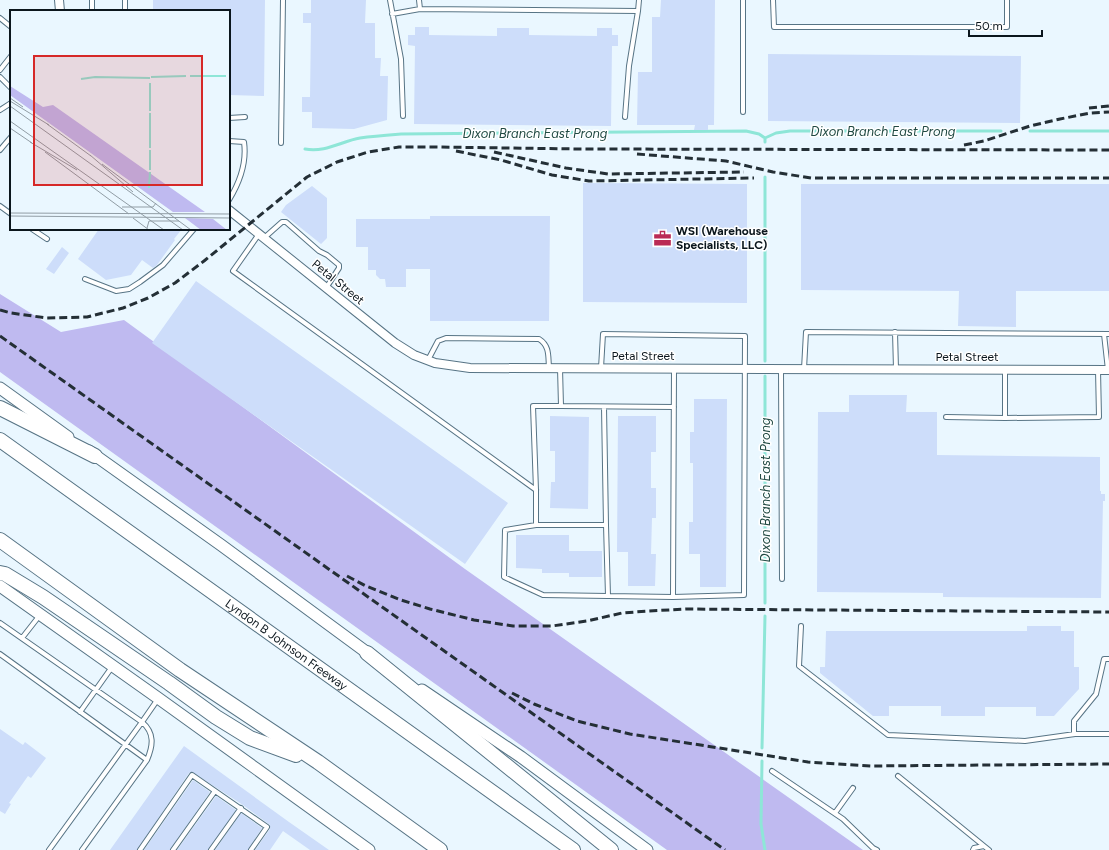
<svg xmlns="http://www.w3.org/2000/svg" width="1109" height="850" font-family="Figtree,sans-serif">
  <rect width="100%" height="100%" fill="#eaf7ff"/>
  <path fill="#bfbaf0" d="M0 294 61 332 124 320 465 569 863 850H667L0 372Z"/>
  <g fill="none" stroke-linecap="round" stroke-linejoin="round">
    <path stroke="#8ee6d7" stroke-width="3" d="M1030 131H1109
      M765 138 776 133 790 131H1001
      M305 149C325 153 342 141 360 138 374 136 388 135 401 134L746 131 759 134 765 138V142
      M765 361V177
      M765 603V376
      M762 748 765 616
      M762 761 761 824 765 850"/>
  </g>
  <path fill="#cdddfa" d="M153 0H265L264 96 229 95V11H153Z
    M311 0H366L365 23H375V58H381L380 76H388L387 120 354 129 312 128V112H302V97H310L311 23H303V13H311Z
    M661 0H715L714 125H708V130H694L695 125H637L638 72H652V17H660Z
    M415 27H429V35L497 36V28H529V35L597 36V28H612V35H618V46H612L611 126 414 124 415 46 408 45V35H415Z
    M768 54 1021 56 1020 123 768 121Z
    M583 183 747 184V303L583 302Z
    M801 184H1109V291H1016V327L958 326 959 291 801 290Z
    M312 186 327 198V238L321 244 281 212 286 205Z
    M430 216H550L549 321H430V269H406V287H386L385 279H380L376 275V270H368V247H356V219H430Z
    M99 229H182L174 239 175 240 157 265 153 268 142 260 131 275 106 280 78 259Z
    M62 247 69 253 54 274 46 269Z
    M196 281 508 503 465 564 152 343Z
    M849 395H907L906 412H937V455L1100 457V491H1101V494H1105V501H1103L1101 598 943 597V593L817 592 818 412H849Z
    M694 399H727L726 587H700V554H689V522H693V463H690V432H694Z
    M550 416 589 417 588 509 550 508 551 482H555V451H550Z
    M618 416H656V452H651V488H656V518H652L651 554H656L655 586H628V552H617Z
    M516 535H569V551H602V577H569V573H542V569L516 568Z
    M1027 626H1061V631H1074V667H1079V689L1054 716H1036V707H985V716H941V706H889V716H873L820 673V667H825L826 631H1027Z
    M0 729 23 745 25 742 46 758 31 778 28 776 9 803 11 804 5 814 0 811Z
    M184 746 289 822 329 850H310L283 831 270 850H255L270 829V825L243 805 192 772 189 773 137 850H110Z
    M193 780 210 792 170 850H144Z
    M216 796 236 810 208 850H177Z
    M241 813 262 828 248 850H215Z"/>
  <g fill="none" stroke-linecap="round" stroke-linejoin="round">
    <defs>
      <path id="service" d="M92 0V11
        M125 0V11
        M390 0 401 59 403 116
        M419 0 420 9 638 11 639 0
        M773 0 774 27H1007V0
        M392 14 420 9
        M0 18 11 27
        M0 70 11 56
        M0 77 11 88
        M0 110 11 103
        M743 112V0
        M625 117 629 66 638 11
        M229 118 245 117
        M229 141 244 142C247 163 240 182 229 200
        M281 143 283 0
        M0 150 11 137
        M0 206 11 214
        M32 229 47 239
        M259 234 233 271 536 490
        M264 238 282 222H286L319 251 327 255 339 265V268L326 288
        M85 279 116 291 129 289 140 282 163 265 194 229
        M895 332 896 369
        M1104 334 1108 370
        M428 360 438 341 446 338 539 339C550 346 548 356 549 368
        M560 368 561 406 674 407
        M601 368 603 334 745 336 744 595 673 597 674 369
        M781 369 782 579
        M804 369 806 332 1109 334
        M1005 370V418L1099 417 1098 370
        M561 406H533L536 490V525H606L608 596 673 597
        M604 407 606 525
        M946 417 1005 418
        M536 525 505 530 504 577 543 595 608 596
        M0 623 142 722 49 850
        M801 626 799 666 888 735 1025 741 1075 734H1109
        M22 638 40 615
        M0 654 147 760
        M80 712 112 667
        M1074 734V721L1096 694 1104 659H1109
        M772 771 843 819 873 848 877 850
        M898 776 984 846
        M835 813 853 788
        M82 850 147 760C153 746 155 733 142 722L158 699
        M140 850 192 775 267 827 251 850
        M173 850 215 791
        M211 850 241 808
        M973 850 974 848 984 846 989 850"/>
      <path id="minor" d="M59 0 60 11
        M229 210 395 343 414 355 435 363 470 368 1109 370"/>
      <path id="secondary" d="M0 388 68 437
        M89 451 221 545 373 657
        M0 586 158 698 369 850
        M422 690 521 757 647 850"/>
      <g id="motorway">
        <path d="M0 408 95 456"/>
        <path id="s1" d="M0 440 573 850"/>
        <path d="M0 540 180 670 318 762 440 850"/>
        <path d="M0 573 5 574 43 597 169 683 216 717 250 738 296 755"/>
        <path d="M367 653 611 850"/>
      </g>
    </defs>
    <use href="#service" stroke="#577485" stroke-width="6"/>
    <use href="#minor" stroke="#577485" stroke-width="10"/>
    <use href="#secondary" stroke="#577485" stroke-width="13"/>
    <use href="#motorway" stroke="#577485" stroke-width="16"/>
    <use href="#service" stroke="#fff" stroke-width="4"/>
    <use href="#minor" stroke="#fff" stroke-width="8"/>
    <use href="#secondary" stroke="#fff" stroke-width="11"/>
    <use href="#motorway" stroke="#fff" stroke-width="14"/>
    <path stroke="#242f36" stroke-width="3" stroke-dasharray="8 4" stroke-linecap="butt" d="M1089 108 1109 106
      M964 145 984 141 1030 126 1060 119 1090 113 1109 112
      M456 151 501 160 552 175 589 181 754 178
      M494 152 566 168 608 174 744 172
      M637 154 726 161 773 172 811 178H1109
      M0 310 11 313 47 318 87 317 123 308 148 298 175 283 204 261 307 177 337 162 368 152 399 147H435L581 149 1109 150
      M0 336 725 850
      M347 576 366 586 401 600 430 609 474 620 513 626H552L587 621 622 613 649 611 687 609 1109 612
      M512 693 534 704 577 721 630 734 808 762 871 766 1109 764"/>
  </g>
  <defs>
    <symbol id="office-bare" viewBox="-9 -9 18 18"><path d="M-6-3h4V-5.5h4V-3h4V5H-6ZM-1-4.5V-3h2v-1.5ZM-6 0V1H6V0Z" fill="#ba2a55" stroke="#fff" stroke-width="2.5" paint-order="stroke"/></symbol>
  </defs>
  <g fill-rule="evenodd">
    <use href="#office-bare" x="650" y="226" width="25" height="25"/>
  </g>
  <g text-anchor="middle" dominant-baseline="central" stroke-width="3" stroke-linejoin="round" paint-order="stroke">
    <g font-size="12" font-weight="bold" fill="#0b161d" stroke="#fff" text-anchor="start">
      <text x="676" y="231">WSI (Warehouse<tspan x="676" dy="14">Specialists, LLC)</tspan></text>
    </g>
    <g font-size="12" fill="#0b161d" stroke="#fff">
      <text transform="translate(338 282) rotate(39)">Petal Street</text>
      <text x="643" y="356">Petal Street</text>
      <text x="967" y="357">Petal Street</text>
      <text stroke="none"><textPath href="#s1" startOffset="352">Lyndon B Johnson Freeway</textPath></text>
    </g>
    <g font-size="13" font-style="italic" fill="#214a43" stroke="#fff">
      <text x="883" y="131">Dixon Branch East Prong</text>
      <text x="535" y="133">Dixon Branch East Prong</text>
      <text transform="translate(765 490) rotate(-90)">Dixon Branch East Prong</text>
    </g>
  </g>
  <g transform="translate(10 10)">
    <rect width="220" height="220" fill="#eaf7ff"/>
    <path d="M0 76 33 97 43 95 195 202H163L0 85ZM175 208 203 209 217 220H191Z" fill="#bfbaf0"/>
    <path fill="none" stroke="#8ee6d7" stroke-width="2" d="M180 66H216M141 67 176 66M71 69 85 67 140 68M140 101V73M140 138V103M140 160V140M139 178 140 162"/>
    <path fill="none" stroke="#919da5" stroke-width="1" d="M0 88 13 97M0 91 39 115M0 96 173 220M0 111 154 220M37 114 81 146M0 118 22 133M20 132 67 160M35 142 119 204M80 145 123 182M92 154 181 220M112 197H143L146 193M0 203 220 204M0 206 220 208M123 208 139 220M137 218 139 211H169"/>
    <path fill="#d62828" fill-opacity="0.15" stroke="#d62828" stroke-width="2" d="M24 46H192V175H24Z"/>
    <rect width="220" height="220" fill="none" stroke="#0b161d" stroke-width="2"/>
  </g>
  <path d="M969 30v6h73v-6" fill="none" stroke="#0b161d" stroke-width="2"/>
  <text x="975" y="30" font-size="12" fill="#0b161d" stroke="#ffffff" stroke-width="3" paint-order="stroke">50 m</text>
</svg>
